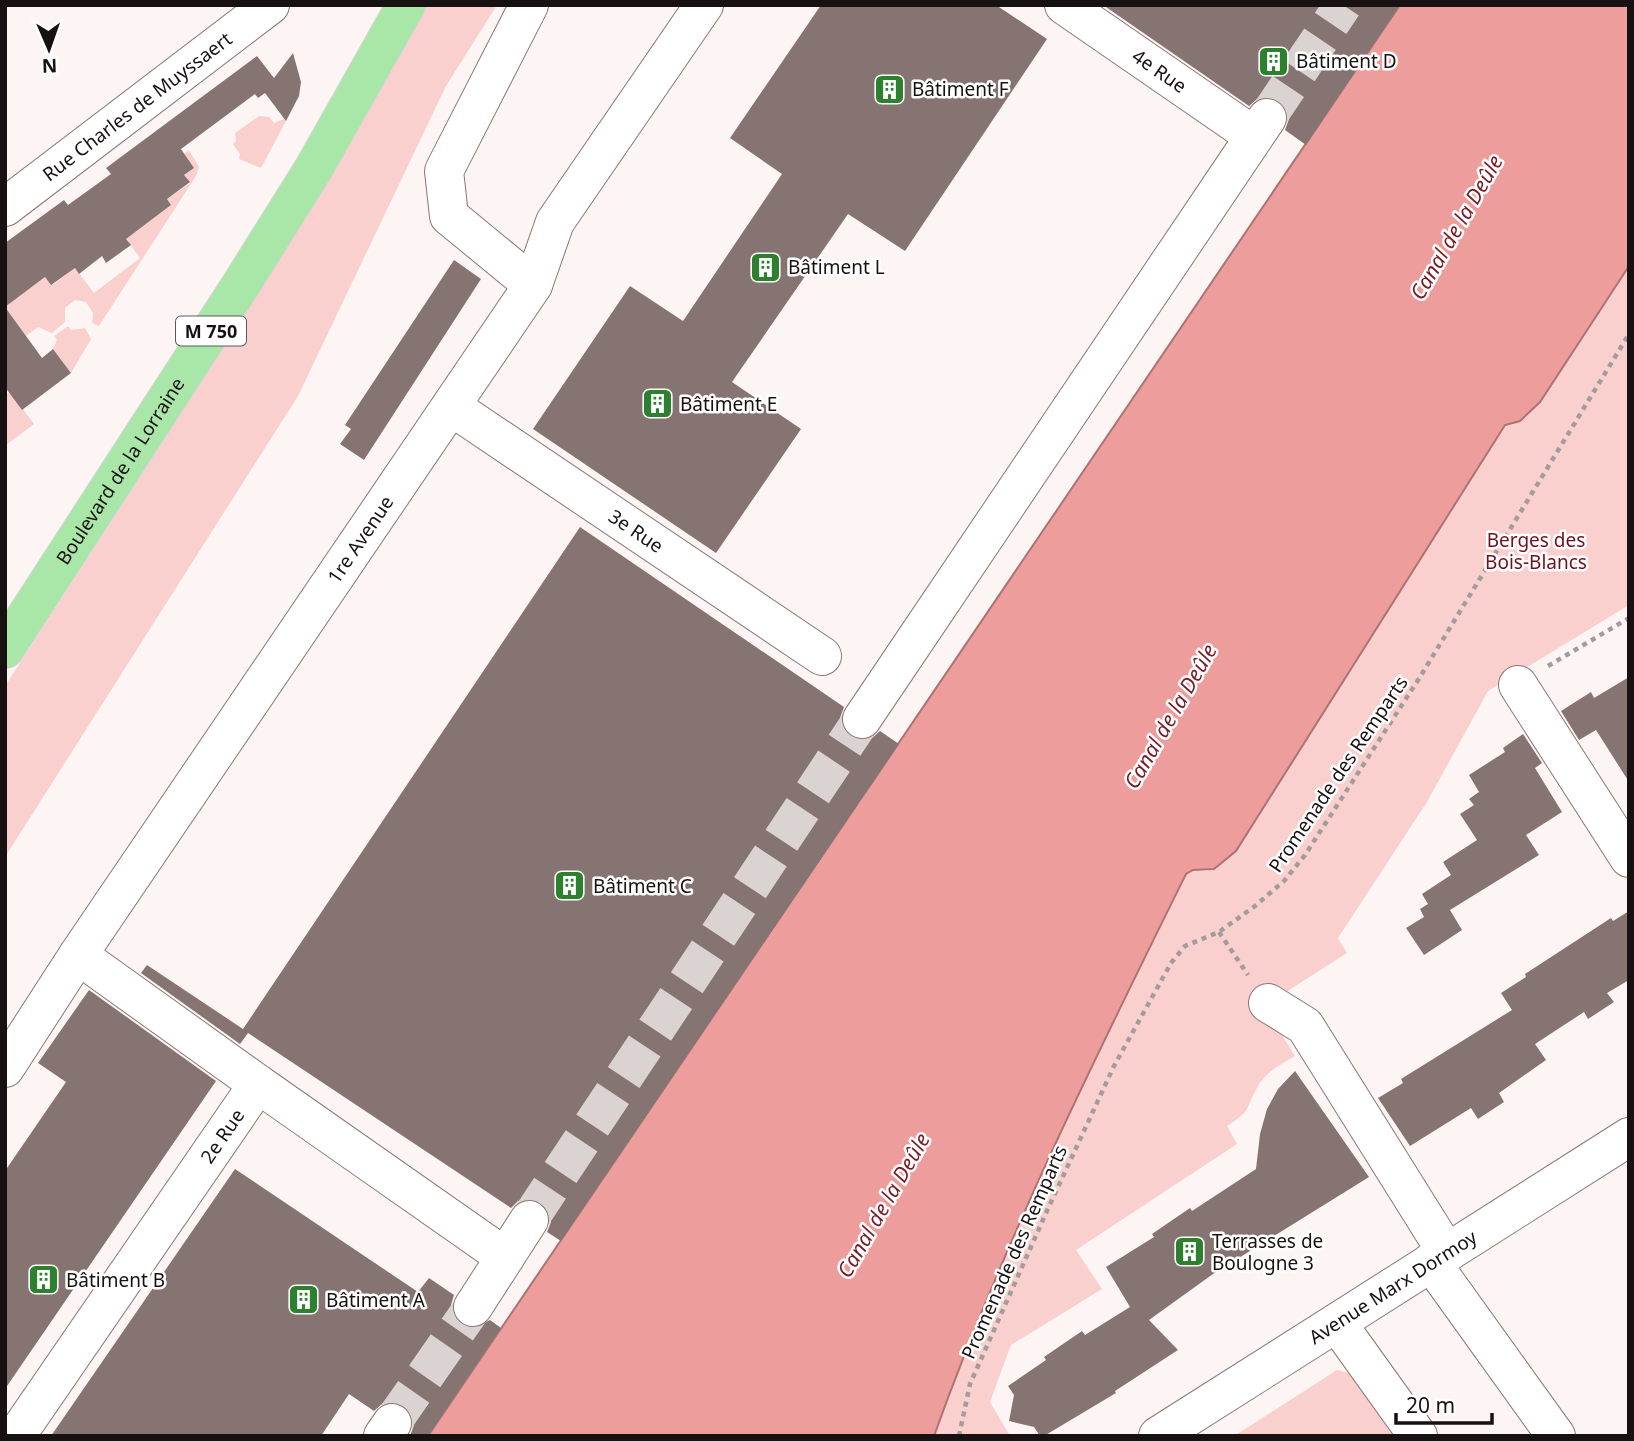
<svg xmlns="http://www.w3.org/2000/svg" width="1634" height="1441" font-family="'Noto Sans',sans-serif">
  <rect width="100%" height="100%" fill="#fdf5f4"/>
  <path fill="#f9d0ce" d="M426 5H497L446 86 298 396 5 857V686L162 443Z
    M259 116 269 117 274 123 284 119 286 121 261 168 239 159 240 154 233 144 236 141 235 133Z
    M189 150 199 167 196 176 99 326 92 323 93 313 86 302 75 300 65 308V322L52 333 38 327 26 336 5 307 45 277 52 285 75 268 94 293 140 258 126 239 171 205 167 199 190 183 184 175 194 168 184 154Z
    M1629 266V605L1488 691 1427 802 1338 938 1347 953 1264 1006 1295 1056C1281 1064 1264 1073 1257 1088 1244 1111 1252 1110 1227 1126L1237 1144 1076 1250 1102 1289 1011 1345 990 1402 1010 1436H934C1003 1243 1095 1058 1186 874L1193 870 1208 871 1505 425 1520 421 1540 402Z
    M68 326 71 330 85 328 91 339 71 373 53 349 57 340 54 336Z
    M10 392 34 424 6 445 5 396Z
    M1337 1370 1353 1374 1404 1436H1234Z"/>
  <path fill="#ed9d9b" stroke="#ad7372" stroke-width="2" d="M1400 5H1629V266L1540 402 1520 421 1505 425 1236 851 1214 869 1193 870 1186 874C1095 1058 1003 1243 934 1436H428Z"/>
  <path fill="#867473" d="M821 5H996L1047 39 905 251 848 214 732 382 801 429 716 553 533 429 630 286 683 321 782 174 730 138Z
    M1103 5H1400L1306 145 1285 130 1289 119 1286 108 1280 100 1268 96 1257 99 1249 106Z
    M293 53 301 82 299 96 286 121 265 93 258 98 255 94 181 149 194 168 184 175 190 182 167 199 171 205 126 239 131 245 106 263 102 256 79 274 75 268 51 285 45 277 5 307 42 358 53 349 71 373 22 410 5 387V243L64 200 68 205 111 174 106 168 257 56 274 78Z
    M454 260 481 279 364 460 340 444 351 429 345 425Z
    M580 527 844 707 840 718 842 728 849 737 861 741 872 738 880 731 899 744 561 1241 547 1232 551 1222 549 1211 540 1201 529 1198 518 1201 511 1208 248 1033 240 1044 141 973 147 965 243 1029Z
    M1629 677V782L1596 730 1579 740 1561 711 1591 692 1594 698Z
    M1523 734 1542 763 1535 768 1562 812 1526 835 1539 855 1450 910 1462 930 1424 955 1406 928 1424 917 1420 909 1428 904 1422 894 1451 875 1443 862 1477 840 1460 814 1474 805 1469 799 1479 792 1469 775 1505 752 1503 748Z
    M1629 911V980L1607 993 1614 1002 1588 1019 1584 1012 1535 1044 1546 1060 1499 1093 1504 1102 1478 1119 1471 1108 1410 1146 1378 1098 1403 1083 1401 1079 1512 1010 1501 993 1526 977 1525 974 1611 918 1613 921Z
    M89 990 216 1081 5 1389V1171L66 1082 38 1063Z
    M1295 1071 1369 1177 1213 1274 1149 1320 1178 1350 1115 1391 1116 1393 1044 1436H1040L1034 1427 1009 1421 1014 1395 1008 1386 1046 1360 1044 1357 1082 1331 1085 1335 1130 1307 1106 1267 1154 1237 1152 1234 1190 1208 1192 1211 1256 1169 1260 1134 1267 1109 1278 1089Z
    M235 1169 418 1292 429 1278 454 1295 451 1305 453 1316 462 1326 473 1329 490 1320 501 1328 428 1436H410L414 1425 412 1414 404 1405 393 1401 383 1403 374 1411 349 1394 321 1436H51Z"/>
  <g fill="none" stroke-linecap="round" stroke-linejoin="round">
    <path stroke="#dbd3d2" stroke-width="38" stroke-dasharray="38 19" stroke-linecap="butt" d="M1267 118 1343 5
      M529 1220 862 719
      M392 1423 473 1307"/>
    <defs>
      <g id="minor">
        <path d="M529 5 444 171 449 216 533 285"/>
        <path id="s1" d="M1064 5 1254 136"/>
        <path id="s2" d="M5 207 270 5"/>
        <path id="s3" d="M452 407 822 656"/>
        <path d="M1518 685 1629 858"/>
        <path d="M862 719 1267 118"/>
        <path d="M78 955 258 1084"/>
        <path d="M1268 1003 1305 1026 1447 1253"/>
        <path id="s4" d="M5 1068 78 955 533 285 555 222 704 5"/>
        <path d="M1431 1262 1556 1436"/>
        <path d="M473 1307 529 1220"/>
        <path d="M1337 1323 1418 1436"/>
        <path id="s5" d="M16 1436 258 1084 505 1257"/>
        <path d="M383 1436 392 1423"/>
        <path id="s6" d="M1158 1436 1629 1137"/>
      </g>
      <g id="major">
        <path id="s7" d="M5 649 242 283 314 168 406 5"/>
      </g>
    </defs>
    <use href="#minor" stroke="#897776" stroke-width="40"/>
    <use href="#major" stroke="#d5d4d4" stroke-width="40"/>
    <path stroke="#a49c9c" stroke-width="4.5" stroke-dasharray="5 5" stroke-linecap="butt" d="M1548 666 1629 618
      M1219 932 1248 975
      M959 1436 970 1384 1046 1213 1114 1066 1171 963 1185 946 1219 932 1255 906 1284 881 1305 855 1420 677 1629 334"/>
    <use href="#minor" stroke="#fff" stroke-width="38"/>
    <use href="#major" stroke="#a9e7a8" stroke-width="38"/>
  </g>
  <defs>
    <symbol id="building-square" viewBox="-11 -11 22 22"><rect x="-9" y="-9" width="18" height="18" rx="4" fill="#2d812e" stroke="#fff"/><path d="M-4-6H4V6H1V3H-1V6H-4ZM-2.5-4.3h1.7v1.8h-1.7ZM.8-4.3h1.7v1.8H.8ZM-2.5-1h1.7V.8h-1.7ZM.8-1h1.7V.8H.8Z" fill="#fff"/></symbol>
  </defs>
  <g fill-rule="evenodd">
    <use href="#building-square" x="1256" y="44" width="35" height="35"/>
    <use href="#building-square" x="872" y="72" width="35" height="35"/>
    <use href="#building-square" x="748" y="250" width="35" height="35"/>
    <use href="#building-square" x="640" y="386" width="35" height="35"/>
    <use href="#building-square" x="552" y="868" width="35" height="35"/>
    <use href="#building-square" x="1172" y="1234" width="35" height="35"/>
    <use href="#building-square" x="26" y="1262" width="35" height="35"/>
    <use href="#building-square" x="286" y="1282" width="35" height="35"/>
  </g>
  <g text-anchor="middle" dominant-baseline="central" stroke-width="5" stroke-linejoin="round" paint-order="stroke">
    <rect fill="#fff" stroke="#5d5858" stroke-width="2" x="176" y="316.5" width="70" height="29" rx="5"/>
    <g font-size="18" font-weight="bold" fill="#181111">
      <text x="211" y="331">M 750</text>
    </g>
    <g font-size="19" fill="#181111" stroke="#fff" text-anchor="start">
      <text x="1296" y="61">Bâtiment D</text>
      <text x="912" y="89">Bâtiment F</text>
      <text x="788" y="267">Bâtiment L</text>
      <text x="680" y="404">Bâtiment E</text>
      <text x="593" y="886">Bâtiment C</text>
      <text x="1212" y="1241">Terrasses de<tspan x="1212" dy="22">Boulogne 3</tspan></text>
      <text x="66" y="1280">Bâtiment B</text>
      <text x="326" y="1300">Bâtiment A</text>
    </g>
    <g font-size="19" fill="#181111" stroke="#fff">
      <text stroke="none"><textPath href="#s1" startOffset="116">4e Rue</textPath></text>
      <text stroke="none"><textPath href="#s2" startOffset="166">Rue Charles de Muyssaert</textPath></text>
      <text stroke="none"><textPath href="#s7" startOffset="212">Boulevard de la Lorraine</textPath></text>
      <text stroke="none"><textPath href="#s3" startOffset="222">3e Rue</textPath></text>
      <text stroke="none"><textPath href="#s4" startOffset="637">1re Avenue</textPath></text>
      <text transform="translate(1338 774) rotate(-56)">Promenade des Remparts</text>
      <text stroke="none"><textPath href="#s5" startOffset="364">2e Rue</textPath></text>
      <text transform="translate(1014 1252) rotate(-66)">Promenade des Remparts</text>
      <text stroke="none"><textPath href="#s6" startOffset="278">Avenue Marx Dormoy</textPath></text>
    </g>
    <g font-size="19" fill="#6f111d" stroke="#fff">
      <text x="1536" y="540">Berges des<tspan x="1536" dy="22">Bois-Blancs</tspan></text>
    </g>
    <g font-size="21" font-style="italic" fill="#781b24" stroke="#fff">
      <text transform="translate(1456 227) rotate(-60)">Canal de la Deûle</text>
      <text transform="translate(1170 716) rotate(-60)">Canal de la Deûle</text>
      <text transform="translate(883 1205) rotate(-60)">Canal de la Deûle</text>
    </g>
  </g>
  <rect width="1634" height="1441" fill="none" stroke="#181111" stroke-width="14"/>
  <g transform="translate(49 49) rotate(178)" stroke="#ffffff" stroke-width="5" paint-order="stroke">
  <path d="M0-5L12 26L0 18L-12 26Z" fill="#181111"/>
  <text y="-10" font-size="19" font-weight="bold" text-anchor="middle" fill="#181111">N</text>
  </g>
  <path d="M1396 1413v10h96v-10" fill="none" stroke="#181111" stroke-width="3.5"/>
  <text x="1406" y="1413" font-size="21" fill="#181111" stroke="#ffffff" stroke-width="5" paint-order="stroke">20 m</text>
</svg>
